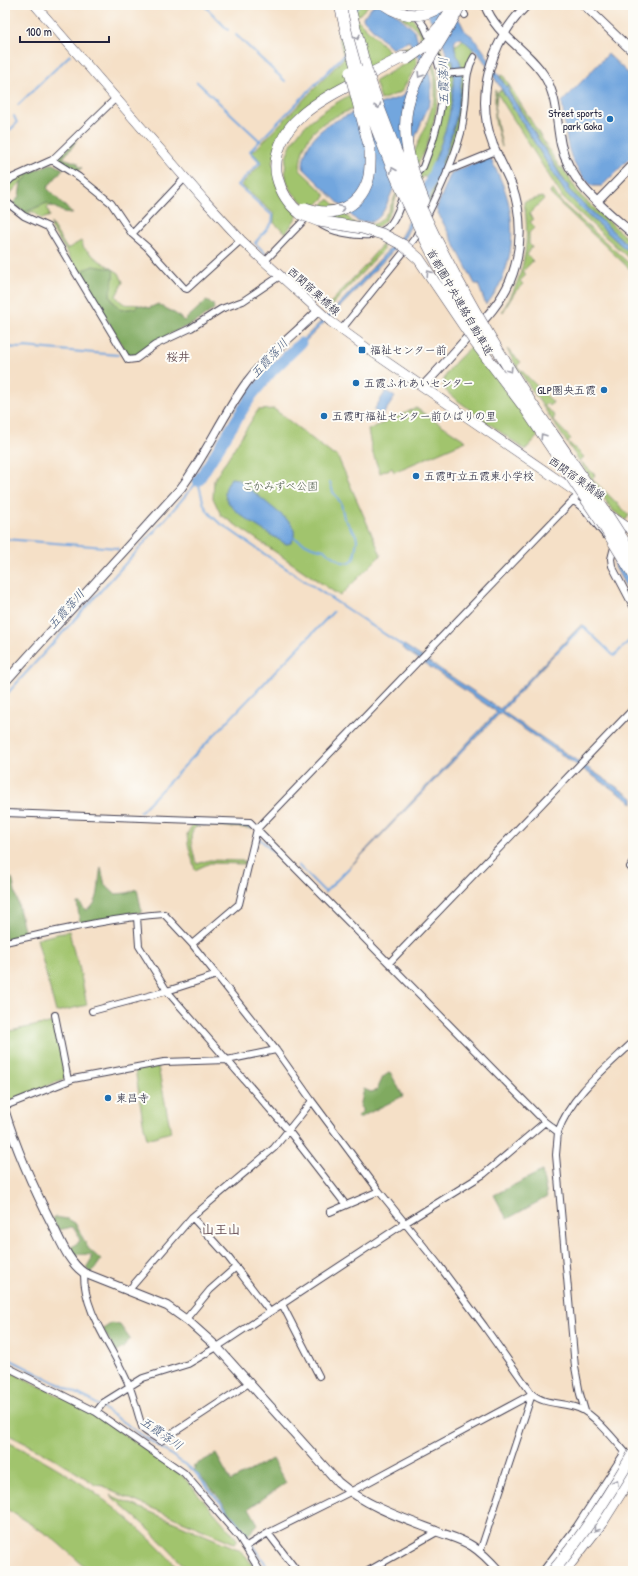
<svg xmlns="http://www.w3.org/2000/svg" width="638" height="1576" font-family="'Patrick Hand','Klee One',sans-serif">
  <rect width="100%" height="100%" fill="#fdfcf7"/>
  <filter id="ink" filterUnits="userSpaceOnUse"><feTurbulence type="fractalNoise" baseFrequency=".025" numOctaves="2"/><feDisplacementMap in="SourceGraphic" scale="8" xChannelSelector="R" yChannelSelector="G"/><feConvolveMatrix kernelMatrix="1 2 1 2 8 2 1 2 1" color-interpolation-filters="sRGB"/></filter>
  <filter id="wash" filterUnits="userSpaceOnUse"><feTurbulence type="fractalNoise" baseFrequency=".012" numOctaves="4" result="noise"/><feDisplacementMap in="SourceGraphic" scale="16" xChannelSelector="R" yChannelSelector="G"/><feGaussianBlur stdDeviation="0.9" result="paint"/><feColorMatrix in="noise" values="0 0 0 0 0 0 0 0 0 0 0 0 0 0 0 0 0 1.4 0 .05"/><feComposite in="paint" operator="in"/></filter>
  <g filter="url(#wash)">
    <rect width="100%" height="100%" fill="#f5e0c7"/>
    <path fill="#a1c46d" stroke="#627354" d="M358 5H369L356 18 393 55 406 47H409L417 60V65L401 92 381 100 375 81 408 62 403 53 306 109 272 162 298 215 286 233 274 223V214L241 185 262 163 251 151 255 150 344 58 338 33Z
      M391 5H404C409 14 417 23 422 33 428 47 435 63 437 79 441 103 430 143 418 164 414 170 408 175 404 180 391 201 395 220 370 231L314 213 327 200H330L355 224C374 226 378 226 389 210L426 125 435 98V82L432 65 419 33 415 27 404 19Z
      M463 39 473 49 472 50 473 54C463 68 466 78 464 94 462 106 460 119 458 131 451 156 440 181 429 205L428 202 437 182 434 181 449 146 456 120 455 45 458 44Z
      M440 48 444 61 449 59 453 61C456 108 445 136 427 178L423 176 420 181 418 175 444 102V77L446 72 443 71 437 52Z
      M503 75 560 168 562 167 580 195 633 244V250L569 190 568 186 508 90V86L506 87 500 76Z
      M495 90 497 93 501 90 503 92 565 192 585 212 633 256V262L563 198 497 93 495 112 502 147 495 120Z
      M353 93 357 108C324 119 301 132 300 170L325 194V197L314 208C301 202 289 193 286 178 279 134 322 111 353 93Z
      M26 174 27 178 21 182 6 198 9 201 26 212 47 203 52 206 47 207 50 216 42 219 34 212H29L31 217 5 199V187L11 182Z
      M553 190 561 202 633 267V272L551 195 550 191Z
      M542 197 544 199 529 214 534 219 530 222 535 227 529 233V244L532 247 527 255 533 261 523 271 526 275 520 281 523 284 515 292 503 312 502 311C524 278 531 242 524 202Z
      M51 223 67 249 81 241 84 248 97 259 119 273 123 282 116 296C125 308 127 303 139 305L135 308 121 310C115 304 108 297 110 289L93 266 79 272 52 229Z
      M383 244V250L330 307 327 311 325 309 356 275 369 262V260Z
      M473 345 538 436 525 450 453 397C450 395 446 391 444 388 439 374 464 354 473 345Z
      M507 349 521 362 517 366 553 402 550 406 547 403 544 406 555 416 553 420 571 439 568 442 584 457 580 461 595 475 592 479 629 515 626 520 612 510 518 369Z
      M416 408 466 441 394 472 392 468 380 473 372 451 368 430Z
      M274 409 333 455H337L381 555 340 596 221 515 213 498 214 480 258 410Z
      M194 822 248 824 252 827V829L247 828 199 825C196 827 193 829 192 832 189 838 194 858 197 864L209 860 245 861V864L210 863 195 870 188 844 187 834Z
      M69 931 75 956 78 961 87 1005 56 1012 37 939Z
      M54 1022 66 1078 9 1101 5 1083V1032Z
      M157 1065 158 1067 171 1132 147 1139 143 1122 135 1068Z
      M5 1369 92 1412 181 1474 237 1539V1542L234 1543 109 1490 104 1486 96 1485 52 1457 5 1433Z
      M5 1441C73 1471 131 1516 181 1571H90L51 1537 5 1508Z
      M110 1495 238 1549 246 1556 256 1571H189L153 1533Z"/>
    <path fill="#80aa60" stroke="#51664e" d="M77 139 73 146 63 158 78 163V166L82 168 76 173 57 159Z
      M50 164H54L63 169 47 188 73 214 61 211 47 203 25 212 13 203 19 197 21 182 27 178 26 174Z
      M93 266 113 269C116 290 100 292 121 310L135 308 139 305 149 308 158 304 176 314 184 321 206 301 213 304 214 309 198 321 170 334 136 357 128 355 79 272Z
      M101 868 105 885 115 894 127 893 137 889 142 912 80 923 77 903H80L84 909 86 910C102 904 97 881 101 868Z
      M12 878 25 934 5 939V881Z
      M390 1072 403 1096 359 1118 357 1117 362 1112V1109L360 1107 364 1089 371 1092 377 1090 383 1077Z
      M542 1171 547 1197 507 1219 494 1195Z
      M55 1217 68 1219 75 1223 88 1248 101 1260 92 1273 88 1271 86 1268 92 1258 91 1255C83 1253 73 1258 70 1248L80 1241 75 1229 72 1227 59 1230 52 1218Z
      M112 1323 120 1325 130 1339 123 1348 116 1352 103 1329Z
      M216 1454 231 1481 272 1459 286 1483 249 1508 258 1524 248 1535 212 1489 194 1470 196 1468 193 1466Z"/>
    <path fill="#72a6de" stroke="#4a648c" d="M374 5H386L414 30 429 70 431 84 430 102 386 206C378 222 374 223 357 221L303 168C304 118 366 111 403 96L421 66 420 59 409 41 392 49 363 19V17Z
      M420 5H446L460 21 465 31 472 36 483 50 506 87 508 86 509 89 508 91 566 184H568L569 185 568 187 569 190 633 250V256L585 212 565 192 484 61 479 54 461 38 456 39C451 47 459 57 461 65 462 71 462 78 461 83 459 118 448 149 434 181L427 178C445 137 456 106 453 61L449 59C442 40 434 21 420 5Z
      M608 54 633 78V155L602 186H592C564 160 567 137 562 102Z
      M489 157C493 162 496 170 499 176 519 216 516 270 486 305L478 284H475L436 209 451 173Z
      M416 208 418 211 404 239 345 302 292 355 290 352 343 300 401 236Z
      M386 391 395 397 382 416 374 410Z
      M231 478 238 479 290 522C295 529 296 536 291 543L287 544 284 543C270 534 231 513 226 498 223 491 227 485 231 478Z
      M617 545 633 547V600L615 567 614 560Z
      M582 624 502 711 633 798V803L500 713 324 894 497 712 402 648 404 645 500 709Z"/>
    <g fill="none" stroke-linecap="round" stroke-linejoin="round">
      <path stroke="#72a6de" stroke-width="2" d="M204 5 228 30
        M354 11 360 5
        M236 35 285 81
        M197 82 260 141
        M18 105 70 55
        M5 135 17 123 14 116
        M265 253 255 243 272 223 273 216 238 185 260 162 250 151 348 51
        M5 347 21 348 24 347 118 355
        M198 481 204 505 209 513 217 521 263 553 404 647
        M294 538 312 547 324 550 342 562 349 563 354 559 357 540 356 535 344 518 341 503 333 492 330 482
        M5 539 117 548 118 550
        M556 653 583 626 614 656 633 637
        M5 696 146 541 198 481
        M140 812 333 612
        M195 824 248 826 250 828
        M259 838 292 870
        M298 865 325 892 349 868
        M5 1357 92 1401 193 1470 245 1532 270 1571"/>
      <path stroke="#72a6de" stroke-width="11" d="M420 205 437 166
        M198 481 252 395 272 371 301 343"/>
    </g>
  </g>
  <g filter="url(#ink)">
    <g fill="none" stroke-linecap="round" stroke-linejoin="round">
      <defs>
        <path id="minor" d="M409 5 424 26 430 39
          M459 5 465 15
          M442 74 467 72
          M52 160 79 177 111 203 132 234 147 247 184 288 187 289 241 240
          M447 171 496 151
          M414 176 423 167 433 140 438 122 442 100V77L434 49
          M5 185 12 178 52 160 116 98
          M5 201 24 216 48 227 128 360 136 359 155 345 191 328 221 309 243 301 280 276
          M426 218C438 194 454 159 461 133 463 124 464 114 465 105 467 88 465 72 474 57
          M319 223C329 232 357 236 370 235 374 234 383 231 387 228 396 221 400 205 404 195
          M132 234 185 178
          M264 262 309 215
          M341 330 415 238 420 228
          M573 500 585 510 605 535
          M615 543 611 559 612 566 633 606
          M5 813 250 822 545 1122 558 1132 556 1155 575 1367 580 1394 585 1411
          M633 862 630 867 633 870
          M137 917 139 946 167 991 288 1130 346 1205
          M5 942C58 931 110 918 164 914L192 944 276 1050 312 1101 379 1191 438 1264 484 1326 532 1394C544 1405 564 1402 578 1408 595 1414 618 1444 631 1459
          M192 944 239 904 257 829 579 494
          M389 963 633 709
          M92 1011 167 991 217 975
          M55 1015 68 1080
          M5 1106 73 1079 164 1062 227 1060 276 1050
          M558 1132C571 1095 605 1069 633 1042
          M330 1212 379 1191
          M192 1217 228 1257 270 1312
          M84 1273C83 1314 116 1351 130 1388 133 1394 141 1426 143 1429 147 1433 155 1437 161 1441L249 1383
          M128 1291 192 1217 274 1148 312 1101
          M282 1304 319 1376
          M186 1319 210 1290 236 1267
          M5 1366 96 1412 184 1473 239 1537 260 1571
          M96 1412 103 1403 143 1378 188 1364 217 1347 405 1223 484 1174 545 1122
          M268 1533 297 1571
          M245 1547 268 1533 350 1492 532 1394
          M480 1552 532 1394
          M368 1571 437 1532
          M543 1571 577 1526 625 1452"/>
        <path id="tertiary" d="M485 5C496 36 529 50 545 77 558 99 556 122 561 145 570 184 605 209 633 234
          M584 5 633 52
          M597 202 633 165
          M423 386C438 371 452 355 466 339 483 321 500 304 510 281 522 252 523 216 512 186 506 172 499 159 493 145 474 96 491 40 527 5
          M5 682 181 488C206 455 222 416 247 382 267 355 295 334 318 311
          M5 1112C17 1152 35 1191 54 1228 62 1244 69 1262 84 1273L167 1306 188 1321 217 1347 338 1482C366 1506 402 1518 436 1531 448 1536 461 1539 472 1546 483 1553 491 1562 499 1571"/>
        <path id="secondary" d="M35 5 206 202 241 240 331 322 368 349 583 497
          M608 514 633 531"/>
        <path id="motorway" d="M349 5 366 69
          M301 214C288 204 281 193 277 177 272 155 284 131 300 117 311 106 326 98 340 90 362 78 383 67 405 56
          M564 1571 602 1522 633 1473"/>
      </defs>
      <use href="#minor" stroke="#423e50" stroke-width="8"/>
      <use href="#tertiary" stroke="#423e50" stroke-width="10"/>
      <use href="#secondary" stroke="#423e50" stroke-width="10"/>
      <use href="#motorway" stroke="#423e50" stroke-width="12"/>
      <use href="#minor" stroke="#fff" stroke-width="6"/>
      <use href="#tertiary" stroke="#fff" stroke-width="8"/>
      <use href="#secondary" stroke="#fff" stroke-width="9"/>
      <use href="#motorway" stroke="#fff" stroke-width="11"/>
      <defs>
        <path id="motorway-bridge" d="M340 5C365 120 412 224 472 324
          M385 5C403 18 425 18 443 5
          M432 35 442 24 453 7
          M407 59 427 45 442 32
          M366 69C403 185 457 287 522 389 538 414 556 438 572 462 593 493 614 524 633 556
          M424 201C409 164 396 123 415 84 428 57 447 34 460 5
          M305 208C332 218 359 209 368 180 371 170 370 159 370 149L350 72
          M301 214 319 221 362 228 382 234 403 245 419 259 475 342 525 408 602 523 633 574
          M553 1571C584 1535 609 1495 633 1454"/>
      </defs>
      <use href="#motorway-bridge" stroke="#423e50" stroke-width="12" stroke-linecap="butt"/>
      <use href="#motorway-bridge" stroke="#fff" stroke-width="11"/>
    </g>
    <defs><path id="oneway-chevron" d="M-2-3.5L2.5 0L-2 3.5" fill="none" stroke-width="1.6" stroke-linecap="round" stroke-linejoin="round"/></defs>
    <g stroke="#9c9ca7">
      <use href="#oneway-chevron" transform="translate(357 37) rotate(76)"/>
      <use href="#oneway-chevron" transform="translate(420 75) rotate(122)"/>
      <use href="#oneway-chevron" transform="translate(378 106) rotate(71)"/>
      <use href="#oneway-chevron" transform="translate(393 170) rotate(-113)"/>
      <use href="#oneway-chevron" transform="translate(342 208) rotate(-25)"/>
      <use href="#oneway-chevron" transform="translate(429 273) rotate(-125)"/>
      <use href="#oneway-chevron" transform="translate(510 370) rotate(58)"/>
      <use href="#oneway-chevron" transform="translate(543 436) rotate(-124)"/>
      <use href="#oneway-chevron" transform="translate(616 1482) rotate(-59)"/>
      <use href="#oneway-chevron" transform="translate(596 1529) rotate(127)"/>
    </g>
  </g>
  <g fill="#1f6fb2" stroke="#fdfcf7" stroke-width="1.5">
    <circle cx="610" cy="119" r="4"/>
    <rect x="358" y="346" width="8" height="8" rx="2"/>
    <circle cx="356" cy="383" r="4"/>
    <circle cx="604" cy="390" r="4"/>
    <circle cx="324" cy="416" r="4"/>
    <circle cx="416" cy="476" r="4"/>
    <circle cx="108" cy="1098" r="4"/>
  </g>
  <g text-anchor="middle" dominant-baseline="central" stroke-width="4" stroke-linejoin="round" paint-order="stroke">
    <g font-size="11" fill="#22223b" stroke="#fdfcf7" text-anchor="start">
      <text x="602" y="113" text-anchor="end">Street sports<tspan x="602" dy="13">park Goka</tspan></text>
      <text x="370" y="350">福祉センター前</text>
      <text x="364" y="383">五霞ふれあいセンター</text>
      <text x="596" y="390" text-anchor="end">GLP圏央五霞</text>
      <text x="332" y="416">五霞町福祉センター前ひばりの里</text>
      <text x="424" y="476">五霞町立五霞東小学校</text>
      <text x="116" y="1098">東昌寺</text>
    </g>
    <g font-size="11" fill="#22223b" stroke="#fdfcf7">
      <text transform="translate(314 291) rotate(42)">西関宿栗橋線</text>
      <text transform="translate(460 302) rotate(60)">首都圏中央連絡自動車道</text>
      <text transform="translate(577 478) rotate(35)">西関宿栗橋線</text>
    </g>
    <g font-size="11" fill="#4e5b4c" stroke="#fdfcf7">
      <text x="280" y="486">ごかみずべ公園</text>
    </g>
    <g font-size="12" font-style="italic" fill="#42577c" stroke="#fdfcf7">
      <text transform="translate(443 81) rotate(-91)">五霞落川</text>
      <text transform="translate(269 358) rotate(-47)">五霞落川</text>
      <text transform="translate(66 609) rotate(-48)">五霞落川</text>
      <text transform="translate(162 1433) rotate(35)">五霞落川</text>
    </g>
    <g font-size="12" font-weight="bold" fill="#664e54" stroke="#fdfcf7">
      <text x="178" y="356">桜井</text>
    </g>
    <g font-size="13" font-weight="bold" fill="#664e54" stroke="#fdfcf7">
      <text x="221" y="1229">山王山</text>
    </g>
  </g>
  <rect width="638" height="1576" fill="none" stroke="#fdfcf7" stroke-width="20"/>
  <path d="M20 36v6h89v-6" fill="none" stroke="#22223b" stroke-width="2"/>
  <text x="26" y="36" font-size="12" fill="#22223b" stroke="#fdfcf7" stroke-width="3" paint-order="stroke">100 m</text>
</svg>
